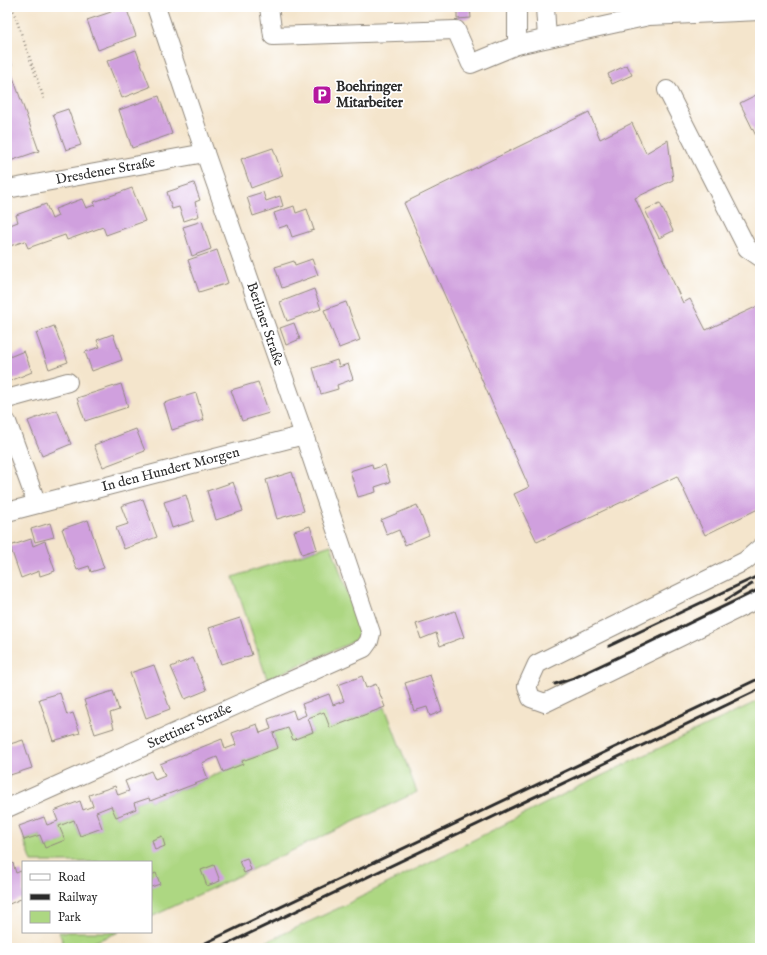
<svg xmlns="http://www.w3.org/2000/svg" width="767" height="955" font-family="'IM FELL English',serif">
  <rect width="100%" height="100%" fill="#fff"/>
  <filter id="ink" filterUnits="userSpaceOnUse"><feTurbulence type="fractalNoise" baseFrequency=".025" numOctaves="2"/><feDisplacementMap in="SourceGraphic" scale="8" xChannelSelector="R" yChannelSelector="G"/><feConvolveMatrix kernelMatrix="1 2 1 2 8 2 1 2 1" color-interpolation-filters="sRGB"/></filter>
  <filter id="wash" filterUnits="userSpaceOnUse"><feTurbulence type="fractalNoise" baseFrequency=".012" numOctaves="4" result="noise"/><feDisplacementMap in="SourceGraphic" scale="16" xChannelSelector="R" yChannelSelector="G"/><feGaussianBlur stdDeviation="0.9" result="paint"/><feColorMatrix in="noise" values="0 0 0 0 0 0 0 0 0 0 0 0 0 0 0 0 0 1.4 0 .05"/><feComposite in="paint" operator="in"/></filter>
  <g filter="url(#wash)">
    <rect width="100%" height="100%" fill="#f4e5cc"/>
    <path fill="#add782" stroke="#6c8156" d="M331 545 358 623C360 635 359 638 348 644L267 679 233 577Z
      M760 700V944L748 948H253L341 907 576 788Z
      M385 707 417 792 151 917V862H32L24 840 40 835 45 848 64 840 59 826 74 820 80 836 101 828 96 812 111 806 116 817 136 810 134 803 149 798 150 801 208 779V777L243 764 242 761 278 748 273 733 288 728 293 740 313 732 308 718 324 712 330 728Z
      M59 932H119L79 948H65Z"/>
    <g id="blocks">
      <path fill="#d0a0de" d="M126 7 136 36 98 50 87 20Z
        M457 7H470L471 18 457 19Z
        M136 50 150 87 122 98 107 61Z
        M7 51 12 65 9 66 39 151 10 161 7 153Z
        M627 65 632 75 612 84 608 74Z
        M760 93V144L740 103Z
        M159 96 172 134 132 148 119 110Z
        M68 109 81 145 66 150 53 114Z
        M589 112 600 139 632 123 646 153 668 140 673 180 635 198 683 303 690 299 706 330 760 305V508L705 535 677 476 537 542 514 494 529 487 404 203Z
        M273 148 283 176 251 188 241 159Z
        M194 183 200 200 195 202 199 216 184 221 179 207 172 209 167 192Z
        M132 188 145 221 106 235 103 227 67 240 65 235 28 248 25 241 7 247V219L10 225 18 222 16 215 46 204 52 219 58 216 55 209 82 199 86 208 95 205 94 202Z
        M263 192 266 201 280 196 283 206 253 216 247 197Z
        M660 203 673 231 659 238 645 210Z
        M294 206 296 213 307 209 314 230 292 237 288 225 279 228 274 213Z
        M202 221 211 249 192 256 183 227Z
        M217 250 228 283 199 292 188 260Z
        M312 259 318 275 282 288 275 267 294 261 295 265Z
        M314 289 321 309 287 321 280 302Z
        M346 302 360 340 339 348 324 310Z
        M294 323 300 339 286 345 280 328Z
        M54 326 68 362 49 369 36 333Z
        M113 334 122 360 92 371 85 352 100 347 97 340Z
        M24 351 32 372 10 381 7 374V358Z
        M337 360 339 367 348 364 353 379 337 385 338 389 321 394 313 368Z
        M258 382 269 413 242 421 231 390Z
        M121 384 128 407 85 421 77 398Z
        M196 393 204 420 172 430 164 403Z
        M57 410 71 444 42 456 28 421Z
        M136 429 145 451 103 467 94 445Z
        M372 464 373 469 385 465 390 482 375 487 376 492 358 497 350 471Z
        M292 472 304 511 277 519 266 480Z
        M233 482 243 511 216 520 207 491Z
        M186 495 194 521 172 528 164 502Z
        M143 499 157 537 124 549 116 528 128 524 121 506Z
        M417 505 429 535 405 545 399 530 387 535 381 520Z
        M88 520 104 568 91 572 89 566 77 570 62 529Z
        M50 523 54 537 35 542 31 529Z
        M310 526 317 549 302 554 294 531Z
        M31 539 33 546 45 541 55 571 40 576 39 571 21 578 10 546Z
        M455 611 464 637 440 646 436 633 421 639 416 624Z
        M240 618 252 655 221 664 209 628Z
        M193 658 207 690 185 699 171 667Z
        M154 665 170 709 146 718 130 673Z
        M430 675 442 711 430 716 427 707 414 711 405 683Z
        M362 676 366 688 376 684 385 707 330 728 324 712 308 718 313 732 293 740 288 728 273 733 278 748 242 761 243 764 223 772 217 757 202 763 208 779 150 801 149 798 134 803 136 809 116 817 111 806 96 812 102 828 80 836 74 820 59 826 65 840 45 848 40 835 24 840 19 826 44 817 47 825 58 821 54 811 80 801 83 810 93 806 89 795 115 786 118 795 129 791 125 781 151 771 155 780 165 776 160 764 222 739 225 749 236 745 232 733 257 724 260 733 271 729 268 719 293 710 296 719 306 715 302 704 329 694 333 705 344 701 338 685Z
        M113 691 119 710 110 713 114 728 95 734 84 700Z
        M60 693 67 715 73 713 80 733 53 741 39 699Z
        M23 740 32 768 7 776V745Z
        M162 836 165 846 155 850 152 840Z
        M247 858 251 870 244 873 239 861Z
        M13 863 16 873 21 871 23 875V898L7 905V866Z
        M214 865 220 881 207 886 201 870Z
        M156 873 160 884 151 887V875Z"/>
    </g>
  </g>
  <g filter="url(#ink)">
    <use href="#blocks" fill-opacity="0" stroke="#90887c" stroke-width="1"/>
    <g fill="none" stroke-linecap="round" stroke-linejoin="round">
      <defs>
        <g id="minor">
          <path d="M269 7 273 36 456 30 471 64 517 45 649 16 760 11"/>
          <path d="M545 7 547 38"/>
          <path d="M517 45V7"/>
          <path d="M667 90 747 248 760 257"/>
          <path id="s1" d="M7 189 205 153"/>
          <path d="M7 399 68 382"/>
          <path d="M7 422 37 504"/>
          <path id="s2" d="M7 512 304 435"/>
          <path d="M760 548 745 561 537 664 527 686 531 698 545 703 760 598"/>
          <path id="s3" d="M7 808 364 648 369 641 371 633 304 435 205 153 156 7"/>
        </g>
      </defs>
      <use href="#minor" stroke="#90887c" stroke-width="20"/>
      <path stroke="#90887c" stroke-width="2.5" stroke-dasharray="1 3" stroke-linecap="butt" d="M12 7 44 99"/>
      <use href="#minor" stroke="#fff" stroke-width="18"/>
      <path stroke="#2b2b2b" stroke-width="3" d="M726 600 752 584
        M609 646 760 575
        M555 684 574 678 642 646 760 589
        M195 948 760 678
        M219 948 760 689"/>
    </g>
  </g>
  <defs>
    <symbol id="parking-square" viewBox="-11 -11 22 22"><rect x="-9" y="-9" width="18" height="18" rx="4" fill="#b5179e" stroke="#fff"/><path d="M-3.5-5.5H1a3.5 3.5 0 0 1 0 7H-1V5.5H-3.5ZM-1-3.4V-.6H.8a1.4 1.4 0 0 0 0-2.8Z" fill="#fff"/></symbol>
  </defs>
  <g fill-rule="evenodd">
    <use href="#parking-square" x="311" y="84" width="22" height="22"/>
  </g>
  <g text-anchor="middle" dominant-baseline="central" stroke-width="3.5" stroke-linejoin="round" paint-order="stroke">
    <g font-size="14" font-weight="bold" fill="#2b2b2b" stroke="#fff" text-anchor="start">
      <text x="336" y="87">Boehringer<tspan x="336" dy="16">Mitarbeiter</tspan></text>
    </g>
    <g font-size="14" fill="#2b2b2b" stroke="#fff">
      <text stroke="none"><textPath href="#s1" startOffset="100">Dresdener Straße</textPath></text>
      <text transform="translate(265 324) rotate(71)">Berliner Straße</text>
      <text stroke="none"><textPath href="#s2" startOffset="169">In den Hundert Morgen</textPath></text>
      <text stroke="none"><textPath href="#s3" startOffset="200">Stettiner Straße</textPath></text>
    </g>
  </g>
  <rect width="767" height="955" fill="none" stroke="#fff" stroke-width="24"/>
  <rect x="22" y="861" width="130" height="72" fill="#ffffff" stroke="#aaaaaa"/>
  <rect x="30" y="874" width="20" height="6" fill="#ffffff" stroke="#aaaaaa"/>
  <text x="58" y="881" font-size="12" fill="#2b2b2b">Road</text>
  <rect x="30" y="894" width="20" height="6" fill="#2b2b2b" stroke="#aaaaaa"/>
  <text x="58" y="901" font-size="12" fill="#2b2b2b">Railway</text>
  <rect x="30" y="911" width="20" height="12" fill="#add782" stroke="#aaaaaa"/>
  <text x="58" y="921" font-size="12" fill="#2b2b2b">Park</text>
</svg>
